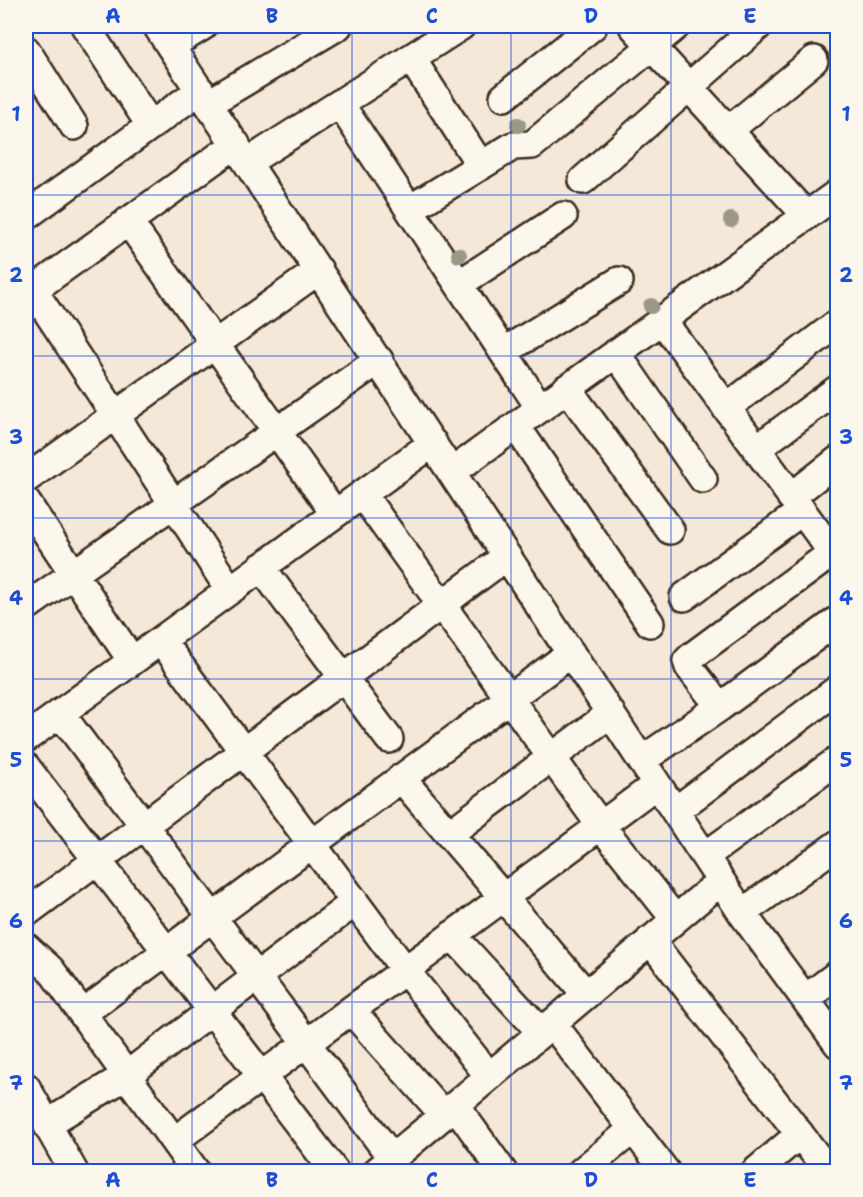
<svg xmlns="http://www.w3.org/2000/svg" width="863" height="1197" font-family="'Shantell Sans',sans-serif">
  <rect width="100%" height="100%" fill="#f4e8d8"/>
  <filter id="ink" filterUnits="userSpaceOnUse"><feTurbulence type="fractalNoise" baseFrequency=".0167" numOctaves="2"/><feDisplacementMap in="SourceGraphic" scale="12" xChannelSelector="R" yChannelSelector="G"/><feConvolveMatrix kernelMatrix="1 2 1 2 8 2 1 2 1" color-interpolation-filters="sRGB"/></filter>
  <g filter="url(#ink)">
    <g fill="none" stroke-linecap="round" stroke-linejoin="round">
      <defs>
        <path id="minor" d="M85 26 151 126
          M157 26 742 913 838 1044
          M633 26 806 215
          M170 46 203 26
          M26 50 74 126
          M411 58 481 166
          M504 97 593 26
          M209 103 338 26
          M340 104 540 408
          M729 130 814 60
          M248 162 461 26
          M583 180 758 26
          M410 209 513 146 532 145 676 26
          M26 216 200 90
          M128 221 335 514
          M459 284 563 216
          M33 290 230 590
          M26 295 236 144
          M662 320 838 560
          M503 352 619 281
          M616 353 703 479
          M567 388 670 530
          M726 408 838 323
          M516 426 650 623
          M756 449 838 389
          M452 472 838 193
          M26 479 319 270
          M362 494 601 826 675 919
          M791 497 838 460
          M26 502 132 661
          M261 567 389 739
          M684 597 802 511
          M26 607 379 360
          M161 640 405 970 489 1076
          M720 707 689 667 687 661 691 657 832 553
          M60 713 392 1158
          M26 738 433 443
          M642 760 720 707 838 620
          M26 767 335 1172
          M401 778 586 994
          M675 811 838 689
          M449 834 611 713
          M705 856 838 760
          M26 913 507 556
          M742 913 838 844
          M452 935 541 1032
          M650 940 829 1172
          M26 947 51 970 196 1172
          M805 999 838 974
          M351 1010 444 1115
          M83 1013 571 653
          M552 1023 666 1172
          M26 1087 74 1172
          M455 1105 503 1172
          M47 1124 127 1075 355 902
          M174 1141 657 784
          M376 1172 721 881
          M581 1172 633 1129
          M755 1172 800 1134"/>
      </defs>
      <use href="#minor" stroke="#3b2a1e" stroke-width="32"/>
      <use href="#minor" stroke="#fbf7ec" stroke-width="27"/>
    </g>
    <g fill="#9b9986">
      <circle cx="518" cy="125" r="8"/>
      <circle cx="731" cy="220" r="8"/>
      <circle cx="459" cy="255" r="8"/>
      <circle cx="651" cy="306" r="8"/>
    </g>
  </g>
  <path fill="none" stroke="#1d4ed8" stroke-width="1.5" stroke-opacity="0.55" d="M192 26V1172M352 26V1172M511 26V1172M671 26V1172M26 195H838M26 356H838M26 518H838M26 679H838M26 841H838M26 1002H838"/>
  <rect width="863" height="1197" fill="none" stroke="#fbf7ec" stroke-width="66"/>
  <rect x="33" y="33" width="797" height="1131" fill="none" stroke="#1d4ed8" stroke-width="2"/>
  <g font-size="20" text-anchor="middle" font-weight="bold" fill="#1d4ed8">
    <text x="113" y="23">A</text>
    <text x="272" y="23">B</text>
    <text x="432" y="23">C</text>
    <text x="591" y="23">D</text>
    <text x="750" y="23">E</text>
    <text x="16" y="121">1</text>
    <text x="846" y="121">1</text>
    <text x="16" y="282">2</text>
    <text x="846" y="282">2</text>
    <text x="16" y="444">3</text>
    <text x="846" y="444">3</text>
    <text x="16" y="605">4</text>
    <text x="846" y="605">4</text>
    <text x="16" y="767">5</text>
    <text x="846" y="767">5</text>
    <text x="16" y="928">6</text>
    <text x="846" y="928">6</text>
    <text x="16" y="1090">7</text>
    <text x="846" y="1090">7</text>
    <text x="113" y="1187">A</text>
    <text x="272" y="1187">B</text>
    <text x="432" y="1187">C</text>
    <text x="591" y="1187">D</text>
    <text x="750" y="1187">E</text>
  </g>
</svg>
